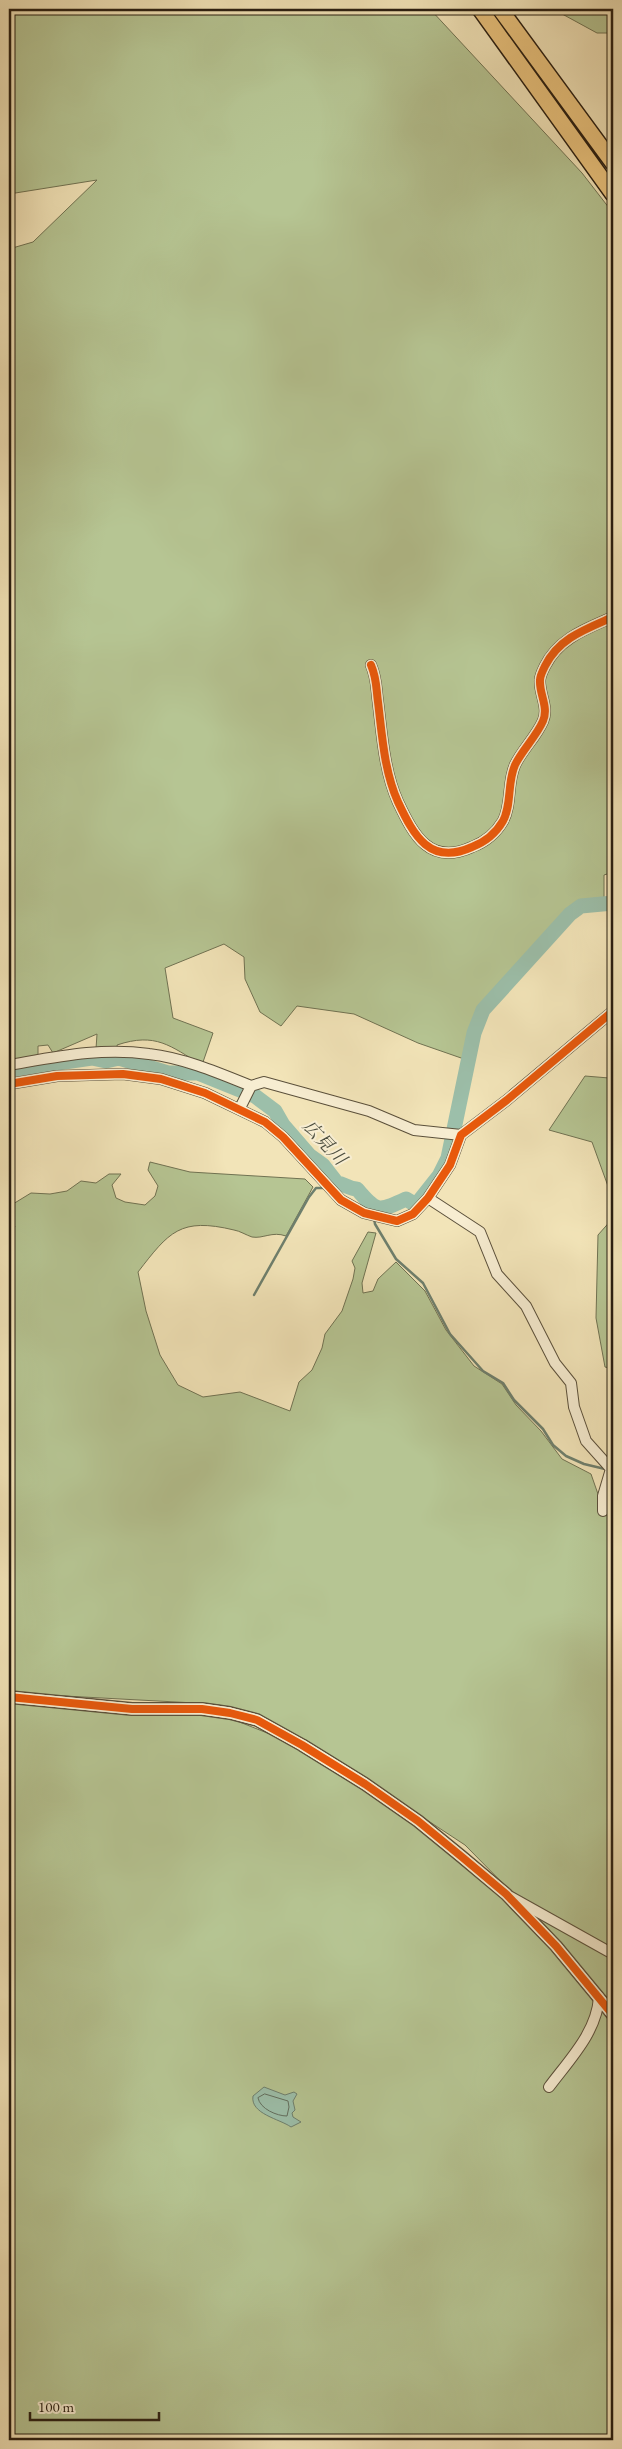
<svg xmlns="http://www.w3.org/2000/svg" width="622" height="2449" font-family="'EB Garamond','Noto Serif JP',serif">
  <rect width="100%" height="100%" fill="#f2e4b8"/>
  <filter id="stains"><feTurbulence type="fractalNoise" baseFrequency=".004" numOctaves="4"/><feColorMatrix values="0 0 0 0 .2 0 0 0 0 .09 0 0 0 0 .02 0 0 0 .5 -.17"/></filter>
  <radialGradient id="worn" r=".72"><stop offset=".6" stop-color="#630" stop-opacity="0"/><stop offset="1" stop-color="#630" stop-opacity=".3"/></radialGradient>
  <path fill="#b6c593" stroke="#707252" d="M9 9H430L582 173 613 213V872L604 875V900L581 902 569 911 482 1006 474 1022 464 1059 418 1043 354 1014 297 1006 281 1026 260 1012 245 979 244 957 224 944 165 968 173 1018 213 1033 202 1065C170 1046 156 1032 117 1045L118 1051 96 1049 97 1034 53 1053 48 1045 38 1046V1057L11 1062 9 1056V249L33 242 97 180 9 194Z
    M553 9H613V33H597Z
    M613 1050V1200L592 1142 549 1130 585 1076 609 1078Z
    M150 1162 190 1172 305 1179 313 1187 286 1236C272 1231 263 1239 252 1237 246 1235 240 1231 234 1230 180 1217 169 1232 138 1272L146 1311 160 1355 178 1385 203 1397 240 1392 290 1411 299 1382 312 1370 322 1348 325 1334 342 1311 353 1279 355 1268 352 1261 368 1232 376 1233 362 1283 363 1293 373 1291 378 1279 396 1262 425 1291 446 1330 474 1366 502 1384 516 1405 541 1431 562 1459 591 1474 599 1497 608 1505H613V2005L539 1920 465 1845 308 1742 257 1716 219 1705 195 1703 9 1693V1230L15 1227 11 1217 13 1204 31 1193 50 1194 67 1191 81 1181 96 1183 109 1174H121L112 1185 116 1198 125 1202 145 1205 155 1196 158 1186 148 1170Z
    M613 1218V1369L605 1367 596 1318 598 1235Z
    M9 1701 139 1715H203L232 1719 310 1750 414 1822 510 1904 565 1962 613 2022V2440H9Z"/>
  <path fill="#9cbfaa" stroke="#6e7f6d" d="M264 2087 285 2095 294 2092 297 2094 293 2101 295 2110 292 2113 293 2117 301 2122 291 2127C280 2119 250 2114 253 2096Z"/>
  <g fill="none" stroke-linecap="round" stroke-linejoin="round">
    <path stroke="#626e5e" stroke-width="1" d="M265 2094 288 2101 289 2107 287 2116C277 2116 260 2109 258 2098Z"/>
    <path stroke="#6e7f6d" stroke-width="2.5" d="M372 1206 373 1212
      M374 1218 375 1224 396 1259 423 1283 450 1334 483 1371 503 1383 514 1400 543 1429 553 1445 566 1456 584 1464 605 1469
      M254 1295 309 1197 316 1188H324"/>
    <path stroke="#9cbfaa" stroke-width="15" d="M9 1070 92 1058 106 1061 119 1058 168 1073H198L255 1096 275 1111 283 1125 309 1155 323 1165 337 1183C345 1184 349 1189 357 1189 377 1213 379 1212 406 1199L416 1205 439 1176 448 1158 474 1033 483 1010 570 914 581 906 613 903"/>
    <defs>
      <path id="minor" d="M371 665C377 679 376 688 378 702 382 734 384 771 398 802 414 836 430 866 472 847 485 842 496 833 503 821 512 804 507 783 515 765 522 750 536 737 543 721 549 707 539 694 540 680 540 676 543 670 545 666 559 638 586 629 613 617
        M9 1065C56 1057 101 1047 149 1054 184 1058 219 1073 251 1086
        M9 1084 57 1076 123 1074 161 1079 205 1093 265 1122 283 1137 341 1200 364 1213 397 1221 413 1214 428 1198 450 1165 461 1135 507 1100 613 1011
        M240 1108 251 1086 264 1082 369 1111 414 1130 461 1135
        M428 1198 480 1232 497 1274 526 1306 555 1363 571 1383 574 1407 586 1441 611 1469 603 1496V1511
        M511 1897 613 1954
        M549 2087C569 2060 597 2032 599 1997"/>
      <path id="tertiary" d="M9 1697 132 1709H202L230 1713 257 1720 302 1745 365 1784 418 1821 462 1857 506 1894 556 1946 613 2015"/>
      <path id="primary" d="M480 9 613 194
        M500 9 613 163"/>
    </defs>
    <use href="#minor" stroke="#5b503b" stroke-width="12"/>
    <use href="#tertiary" stroke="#5b503b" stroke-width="14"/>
    <use href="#primary" stroke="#291e11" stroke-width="18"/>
    <use href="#minor" stroke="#f7edd1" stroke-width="10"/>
    <use href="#tertiary" stroke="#f7edd1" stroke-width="11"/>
    <use href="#primary" stroke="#e9c27c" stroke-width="15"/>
    <defs>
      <path id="cycleway" d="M371 665C377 679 376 688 378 702 382 734 384 771 398 802 414 836 430 866 472 847 485 842 496 833 503 821 512 804 507 783 515 765 522 750 536 737 543 721 549 707 539 694 540 680 540 676 543 670 545 666 559 638 586 629 613 617
        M9 1084 57 1076 123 1074 161 1079 205 1093 265 1122 283 1137 341 1200 364 1213 397 1221 413 1214 428 1198 450 1165 461 1135 507 1100 613 1011
        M9 1697 132 1709H202L230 1713 257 1720 302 1745 365 1784 418 1821 462 1857 506 1894 556 1946 613 2015"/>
    </defs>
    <use href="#cycleway" stroke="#f7edd1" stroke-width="11"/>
    <use href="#cycleway" stroke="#e8590c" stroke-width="8"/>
  </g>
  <g text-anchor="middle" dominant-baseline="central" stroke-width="4" stroke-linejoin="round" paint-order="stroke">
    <g font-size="18" font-style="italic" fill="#4c4e3f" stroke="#f7edd1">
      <text transform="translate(325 1142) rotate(47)">広見川</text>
    </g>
  </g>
  <rect width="622" height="2449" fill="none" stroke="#f2e4b8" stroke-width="30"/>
  <rect x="10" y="10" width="602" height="2429" fill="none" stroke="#291e11" stroke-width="2.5"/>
  <rect x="15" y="15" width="592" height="2419" fill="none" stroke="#291e11"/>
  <path d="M30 2412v8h129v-8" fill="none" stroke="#291e11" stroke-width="2.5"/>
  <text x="38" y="2412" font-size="15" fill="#291e11" stroke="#f7edd1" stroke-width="4" paint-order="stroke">100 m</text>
  <rect width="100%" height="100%" filter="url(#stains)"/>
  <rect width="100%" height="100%" fill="url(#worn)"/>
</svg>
